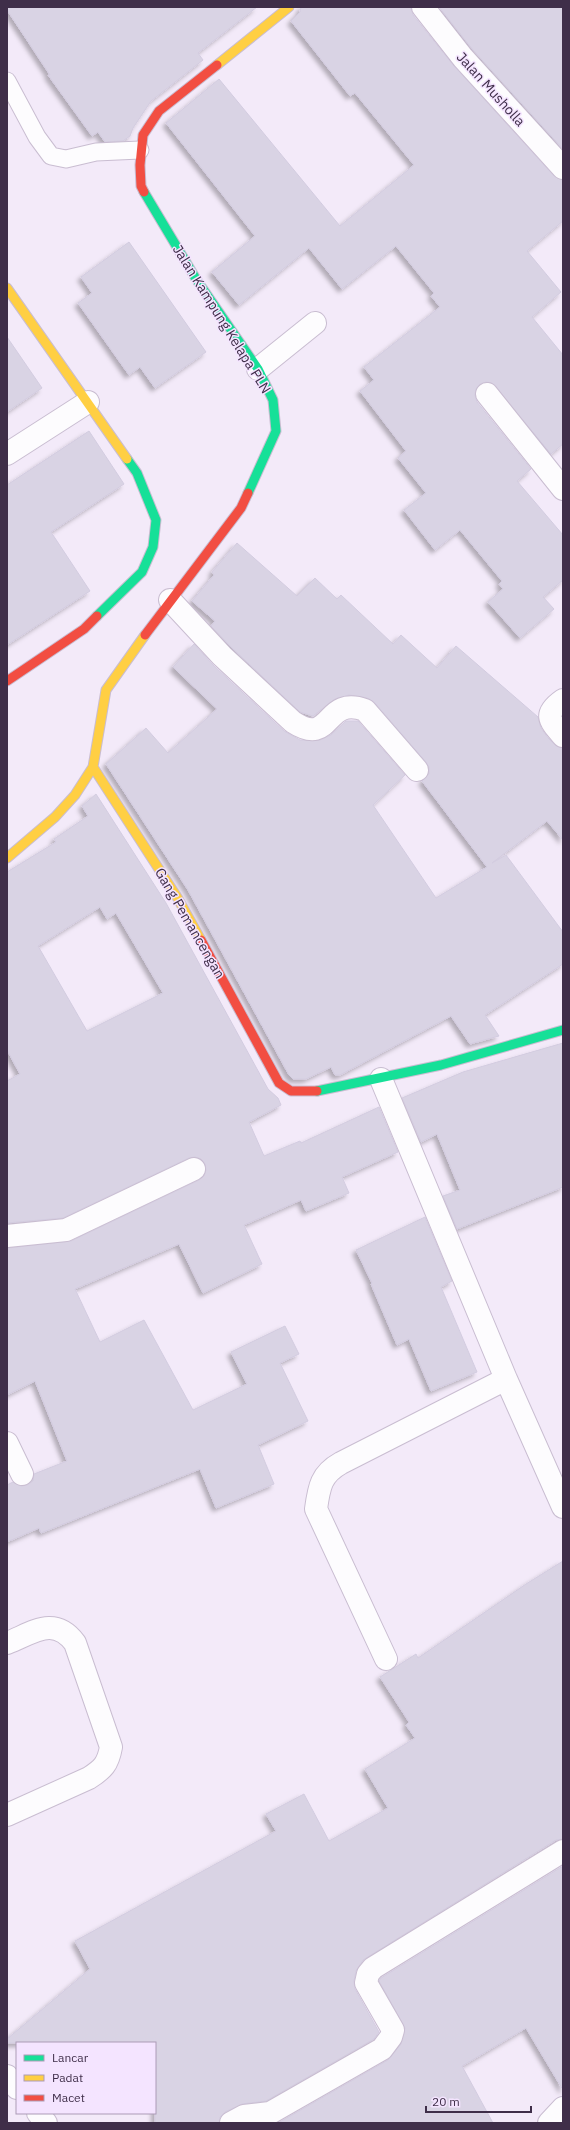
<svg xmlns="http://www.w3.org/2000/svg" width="570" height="2130" font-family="'IBM Plex Sans',sans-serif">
  <defs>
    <filter id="shadow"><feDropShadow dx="-3.5" dy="3.5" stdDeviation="2" flood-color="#0004"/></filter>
  </defs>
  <rect width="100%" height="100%" fill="#f3eaf9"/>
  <path fill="#d9d3e4" stroke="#d3cce0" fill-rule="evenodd" filter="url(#shadow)" d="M7 7H257L198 53 203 60 151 101 133 128 130 136 123 141 105 142 98 132 92 136 48 75H50L7 10Z
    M301 7H411L413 15 454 66 554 176 563 180V221L527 251 561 292 532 317 563 355V444L551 454 492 383 486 382 480 384 476 389 475 395 477 402 531 469 517 481 563 535V580L543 597 554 609 520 638 488 602 503 589 499 584 502 581 460 530 435 550 404 510 426 493 398 458 406 451 360 391 374 380 364 367 440 307 431 296 434 293 396 246 342 289 309 248 239 305 212 272 255 236 166 123 219 79 340 226 414 165 355 93 350 96 291 21 300 12Z
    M439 7H563V149L473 50Z
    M129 242 206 352 155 388 140 367 129 375 78 303 92 293 81 277Z
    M7 337 42 388 7 412Z
    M89 431 124 484 51 532 90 591 7 645V485Z
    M237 543 297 596 315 578 337 599 341 595 393 644 401 635 437 668 456 646 538 717 541 728 548 738 554 744 563 748V840L547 821 492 863 506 855 563 932V964L485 1015 499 1036 470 1044 451 1016 340 1075H335L331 1067 306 1079H293L289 1075 188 890 106 764 146 728 168 753 217 709 173 667 194 644 213 665 284 731 300 740H320L331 735 346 721H358L405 775 373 805 436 898 487 867 422 781 429 774V767L426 762 374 702 367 698 349 695 335 699 313 716 300 712 231 647 211 626 215 621 192 601 214 575 212 572Z
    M96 794 166 903 268 1089 278 1098 281 1105 249 1122 264 1156 300 1141 301 1143 379 1107 398 1152 342 1177 349 1193 306 1211 301 1200 244 1225 262 1264 203 1293 179 1244 75 1289 100 1342 144 1320 193 1410 247 1384 231 1352 285 1326 299 1354 280 1363 308 1421 258 1445 274 1484 216 1508 200 1469 41 1533 39 1528 7 1542V1485L13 1482 21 1486 27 1485 33 1481 34 1474 67 1461 35 1381 7 1395V1248L71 1241 199 1180 204 1176 206 1170 205 1164 201 1159 195 1157 189 1158 63 1218 7 1223V1081L20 1074 7 1050V872L56 842 54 839 88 816 82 806ZM100 907 107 919 116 913 163 993 87 1031 38 946Z
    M563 1043V1187L457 1229 443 1196 460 1190 437 1134 421 1142 402 1098 463 1072Z
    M425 1217 452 1281 441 1287 477 1372 431 1391 409 1339 397 1345 371 1284 372 1283 356 1250Z
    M563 1561V1839L556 1840 363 1960 356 1971 354 1981 355 1989 379 2032 374 2039 266 2101 242 2104 225 2112 220 2117 219 2123H155V2043H7V2039L90 1969 75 1941 276 1831 266 1814 304 1794 329 1841 388 1808 365 1769 415 1738 406 1725 409 1722 380 1677 416 1654 418 1658 526 1584Z
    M563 1866V2090L526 2028 462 2066 493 2123H278L388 2060 401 2044 405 2028 379 1981 381 1978Z"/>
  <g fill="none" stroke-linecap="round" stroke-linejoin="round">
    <defs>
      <path id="lane" d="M7 81 37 137 51 156 66 159 96 152 140 150"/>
      <path id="street" d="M423 7 463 58 563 168
        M258 369 315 323
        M487 394 563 489
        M7 454 88 402
        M170 600 222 656 293 722C333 748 323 695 365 710L417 770
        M563 700C543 714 549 720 563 736
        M381 1079 506 1379 563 1507
        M7 1236 66 1230 194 1169
        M7 1443 22 1474
        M7 1643C33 1633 54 1615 75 1643L111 1747C108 1764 103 1769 89 1778L7 1815
        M386 1659 316 1509C319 1487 321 1474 341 1463L506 1379
        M7 2076 17 2088
        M38 2113 46 2123
        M231 2123 244 2116 270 2113 382 2049 391 2037 393 2030 366 1983 368 1974 373 1968 563 1851
        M549 2123 563 2108"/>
      <path id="fast" d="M144 192 196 279 258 369 273 400 276 431 248 493
        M97 616 142 572 153 547 156 520 137 473 127 459
        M317 1091 441 1065 563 1030"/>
      <path id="slow" d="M217 65 289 7
        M7 288 127 459
        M93 767 177 897 201 940
        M7 858 55 817 75 795 93 767 106 690 145 635"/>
      <path id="jam" d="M144 192 141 186 140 165 143 135 159 111 217 65
        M145 635 241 508 248 493
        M7 681 84 629 97 616
        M201 940 279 1083 291 1091H317"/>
    </defs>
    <use href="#lane" stroke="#c9bdd1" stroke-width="19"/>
    <use href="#street" stroke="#c9bdd1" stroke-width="24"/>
    <use href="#fast" stroke="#c9bdd1" stroke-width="11"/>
    <use href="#slow" stroke="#c9bdd1" stroke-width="11"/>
    <use href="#jam" stroke="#c9bdd1" stroke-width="11"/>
    <use href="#lane" stroke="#fdfcfe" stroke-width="17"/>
    <use href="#street" stroke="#fdfcfe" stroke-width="22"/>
    <use href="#fast" stroke="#16e098" stroke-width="9"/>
    <use href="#slow" stroke="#ffcf43" stroke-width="9"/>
    <use href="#jam" stroke="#f24e42" stroke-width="9"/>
  </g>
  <g text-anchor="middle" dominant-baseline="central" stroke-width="3" stroke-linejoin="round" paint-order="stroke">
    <g font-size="14" fill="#3f2e49" stroke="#f4e4ff">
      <text transform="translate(491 89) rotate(48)">Jalan Musholla</text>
      <text transform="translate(222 319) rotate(58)">Jalan Kampung Kelapa PLN</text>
      <text transform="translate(190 923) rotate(60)">Gang Pemancengan</text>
    </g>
  </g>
  <rect width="570" height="2130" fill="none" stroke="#3f2e49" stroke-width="16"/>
  <rect x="16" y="2042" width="140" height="72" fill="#f4e4ff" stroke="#ac9bb6"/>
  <rect x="24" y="2055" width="20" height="6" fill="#16e098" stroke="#ac9bb6"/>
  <text x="52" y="2062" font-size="12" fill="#3f2e49">Lancar</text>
  <rect x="24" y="2075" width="20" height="6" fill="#ffcf43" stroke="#ac9bb6"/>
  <text x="52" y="2082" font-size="12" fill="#3f2e49">Padat</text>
  <rect x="24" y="2095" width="20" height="6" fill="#f24e42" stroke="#ac9bb6"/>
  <text x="52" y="2102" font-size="12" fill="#3f2e49">Macet</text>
  <path d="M426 2106v6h105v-6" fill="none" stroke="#3f2e49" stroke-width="2"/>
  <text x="432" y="2106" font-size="12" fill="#3f2e49" stroke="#f4e4ff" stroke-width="3" paint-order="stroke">20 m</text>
</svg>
